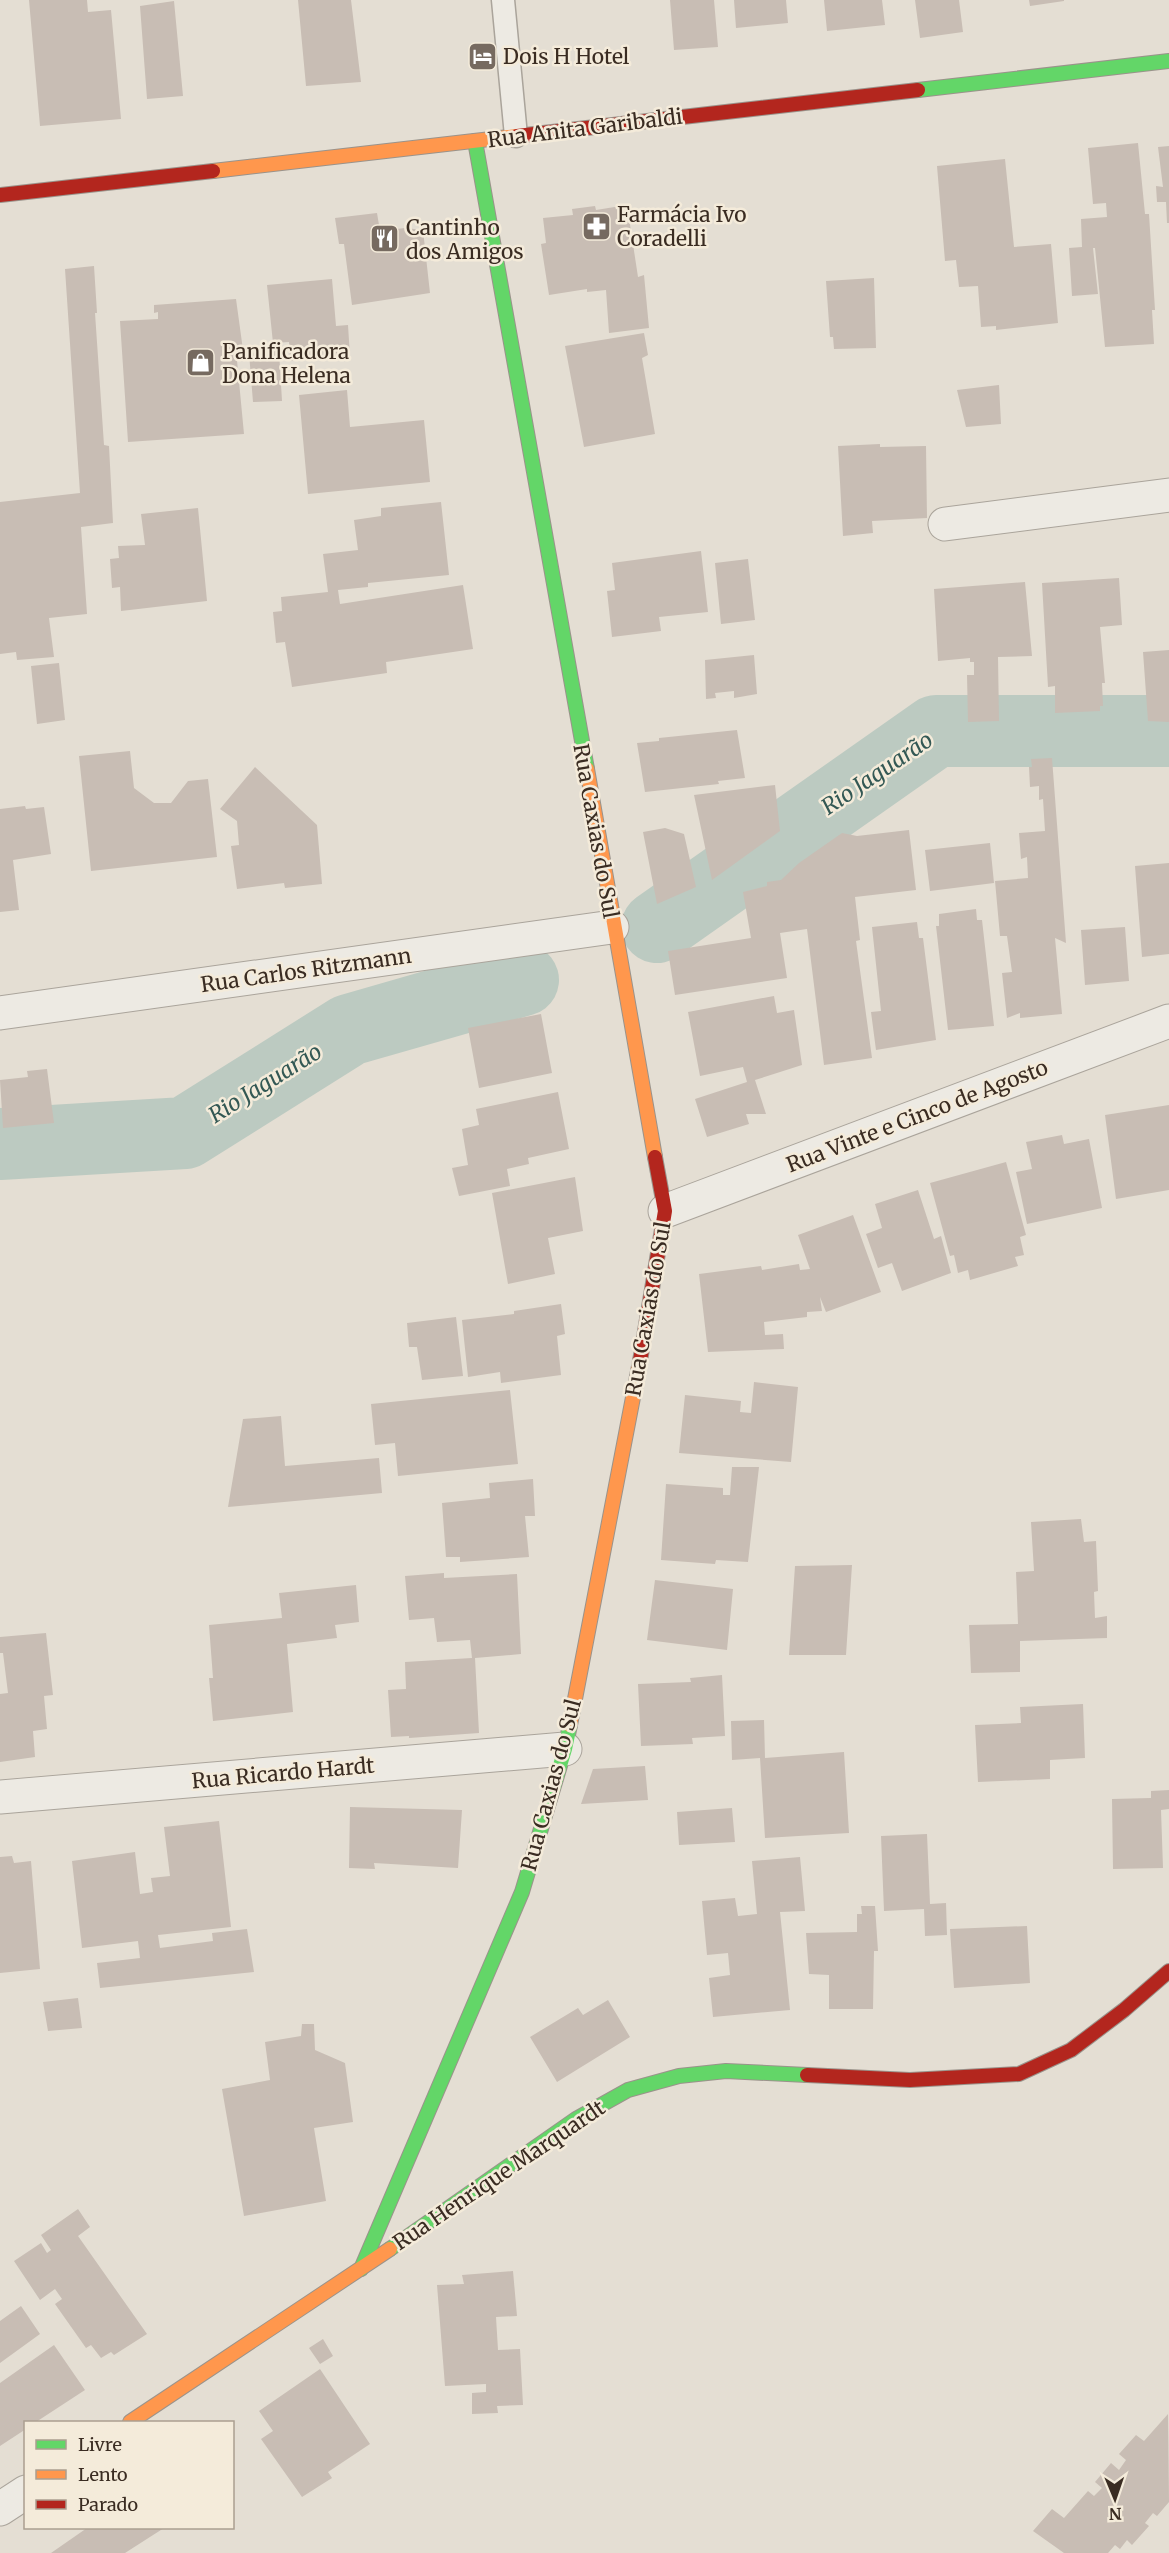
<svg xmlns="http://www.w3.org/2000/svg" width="1169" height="2553" font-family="Merriweather,serif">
  <rect width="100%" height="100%" fill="#e4ded3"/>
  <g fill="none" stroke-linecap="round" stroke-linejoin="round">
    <path stroke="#bccac1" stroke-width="72" d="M657 927 936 731H1169
      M0 1144 185 1133 349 1030 523 980"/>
  </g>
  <path fill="#c8bdb4" d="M29 0H87L88 12 111 10 121 119 40 126Z
    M298 0H351L361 82 306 86Z
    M670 0H714L718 47 674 50Z
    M734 0H786L788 23 736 28Z
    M824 0H882L885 25 827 31Z
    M915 0H959L963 32 920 38Z
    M1029 0H1064V1L1030 6Z
    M174 1 183 96 147 99 140 6Z
    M1138 143 1145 214H1149L1155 310H1152L1154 344 1105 347 1095 248H1093L1098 294 1072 296 1069 248 1082 247 1081 219 1107 217 1106 203 1093 204 1088 148Z
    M1169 146V223H1167L1166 202H1157L1156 186 1163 187 1158 147Z
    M1005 159 1014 247 1051 244 1058 323 996 330V326L981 327 978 286 959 287 956 260 945 261 937 166Z
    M627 205 638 277 644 275 649 328 609 333 606 290 587 292V289L549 295 541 244 546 243 543 218 573 215 572 209 595 206 596 210Z
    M377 213 380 231 405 228 423 230 430 293 352 305 344 244H339L335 218Z
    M94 266 97 313H95L104 445 109 446 113 523 81 527 87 614 49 618 54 657 17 660 16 652 0 654V502L80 493 65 269Z
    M874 278 876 348 834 349 833 337H830L826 281Z
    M332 279 336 326 348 325 350 357 290 361 289 342 273 343 267 285Z
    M236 299 243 350H236L244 434 128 442 120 321 158 319V312L154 313V305Z
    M644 333 648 355 642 358 655 434 584 447 565 346Z
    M279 351 282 401 253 402 249 353Z
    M999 385 1001 424 966 427 957 390Z
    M347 390 350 427 424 420 430 482 308 494 299 395Z
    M880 444V447L926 446 927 518 872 521 873 533 843 536 838 446Z
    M441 502 449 575 368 583V587L338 590 340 604 463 585 473 649 386 662 387 673 292 687 285 642 276 643 273 612 282 611 281 597 328 592 323 554 358 550 354 520 381 516V508Z
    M198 508 207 601 121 611 120 587 112 588 110 559 119 558 118 546 145 545 141 514Z
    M701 551 708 612 659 617 661 631 612 637 607 591 615 590 612 563Z
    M748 559 755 620 721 624 715 563Z
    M1119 578 1122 625 1100 627 1105 683H1102L1103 706H1100V711L1055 713V686L1048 687 1042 583Z
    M1025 582 1032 656 998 657 999 721 968 722 967 675H974V662H970V658L938 661 934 589Z
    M1169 650V722L1148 721 1143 652Z
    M754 655 757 694 734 698V691L715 693 716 698 706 699 705 660Z
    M59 663 65 720 37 724 31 666Z
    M737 730 745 778 718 781 719 784 645 792 637 743 659 741V738Z
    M130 751 134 788 154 803H171L188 781 208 779 217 857 91 871 79 756Z
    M1052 758 1066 943 1055 938 1062 1014 1020 1018V1013L1007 1018 1002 973 1012 972 1007 936H1000L995 881 1028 878 1027 857 1021 859 1019 833 1045 831 1043 799 1039 800V786L1030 787 1029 767H1032L1031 759Z
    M255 767 317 825 322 884 285 888 284 883 237 889 231 846 239 845 237 821 220 809Z
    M775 785 780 831 712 880 694 795Z
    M25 806 26 809 44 807 51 854 13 860 19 910 0 912V809Z
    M665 828 684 834 696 887 657 904 643 832Z
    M909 830 916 890 855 897 860 940 856 941 872 1058 824 1065 807 929 780 933 787 978 675 995 668 951 751 938 743 892 767 886V882L781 880 799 863 842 833 857 836Z
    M990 843 994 883 930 891 925 850Z
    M1169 863V954L1142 957 1135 866Z
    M976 909 977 920H982L994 1026 948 1030 936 926H939V914Z
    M917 922 919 938H923L936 1040 876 1050 871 1012 881 1011 872 927Z
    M1125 927 1129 981 1085 985 1081 930Z
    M774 996 777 1013 794 1010 802 1065 755 1080 766 1114H746L749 1124 707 1137 695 1099 747 1082 743 1067 700 1076 688 1012Z
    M541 1014 552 1073 479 1088 468 1028Z
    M47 1069 54 1123 3 1128 0 1080 28 1077 27 1071Z
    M558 1092 569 1149 528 1158 529 1164 507 1169 510 1186 459 1196 452 1168 468 1165 462 1129 479 1125 476 1109Z
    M1169 1105V1190L1116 1199 1105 1115Z
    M1062 1135 1064 1144 1089 1139 1102 1208 1027 1224 1016 1172 1032 1169 1026 1142Z
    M1006 1162 1026 1235 1020 1237 1024 1255 1015 1257 1018 1266 970 1280 968 1270 958 1273 954 1255 950 1256 930 1183Z
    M575 1177 583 1231 548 1238 555 1274 508 1284 492 1193Z
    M918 1190 934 1239 941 1236 951 1273 902 1291 892 1263 878 1268 866 1234 882 1228 875 1204Z
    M853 1215 881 1292 826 1312 820 1297 822 1311 807 1312V1317L764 1322 765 1335 783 1334 784 1349 708 1352 699 1274 761 1266 762 1270 799 1264 800 1270 810 1269 798 1235Z
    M561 1304 565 1334 557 1336 561 1375 501 1383 500 1372 468 1377 462 1320 514 1314V1311Z
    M456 1317 463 1376 422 1380 417 1347H409L407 1323Z
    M754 1382 798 1387 791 1462 679 1453 685 1395 741 1401 740 1412 751 1413Z
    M510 1390 518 1464 398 1476 395 1443 375 1445 371 1404Z
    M281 1416 285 1466 379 1458 382 1493 228 1507 243 1419Z
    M732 1467H759L748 1562 716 1560 715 1564 661 1560 666 1484 723 1488V1495H730Z
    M533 1479 535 1516H525L529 1557 460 1562V1557H446L442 1503 490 1498 489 1483Z
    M1081 1519 1084 1542 1096 1541 1098 1591 1094 1592 1095 1618 1107 1616V1638L1020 1641V1672L971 1673 969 1625 1018 1624 1016 1572 1034 1571 1031 1522Z
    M852 1565 846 1655H789L795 1566Z
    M444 1573V1578L517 1574 521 1654 475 1658 479 1733 409 1738V1736L391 1737 388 1690 406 1689 405 1662 472 1658 470 1640 437 1642 434 1618 409 1620 405 1576Z
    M655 1580 733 1589 727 1650 647 1640Z
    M356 1585 359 1622 335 1625 337 1638 287 1644 293 1712 213 1721 209 1678H213L209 1625 282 1618 279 1593Z
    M46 1633 53 1695 44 1696 47 1729 33 1731 35 1757 0 1762V1694L8 1693 3 1653H0V1637Z
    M722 1675 725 1736 692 1738 693 1744 641 1746 638 1684 691 1682 690 1678Z
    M1083 1704 1085 1758 1050 1760V1779L978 1782 975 1725 1021 1723 1020 1707Z
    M764 1720 765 1758 844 1752 849 1833 765 1838 760 1758 732 1760 731 1721Z
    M645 1766 648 1800 581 1804 593 1769Z
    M1169 1790V1809L1161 1810 1163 1868 1113 1869 1112 1799 1151 1798V1791Z
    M350 1807 462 1810 458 1868 374 1863 375 1869 349 1868Z
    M732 1808 735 1842 679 1845 677 1812Z
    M219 1821 231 1927 158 1935 160 1948 213 1941 212 1933 247 1929 254 1972 100 1988 97 1963 140 1958 138 1941 82 1948 72 1861 135 1852 140 1894 153 1892 151 1878 170 1876 164 1827Z
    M927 1834 930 1904 946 1903 947 1935 925 1936 924 1909 884 1911 881 1836Z
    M12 1856 14 1863 31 1861 40 1969 0 1973V1857Z
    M800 1857 805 1911 780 1912 790 2010 713 2017 709 1978 730 1975 728 1953 707 1955 702 1901 735 1898 738 1916 757 1914 752 1861Z
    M861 1906H875L878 1951H874L873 2009H829V1975L809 1974 806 1933 857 1932V1914H862Z
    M1027 1926 1030 1983 954 1988 950 1929Z
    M78 1998 82 2028 48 2031 43 2002Z
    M608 2000 630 2037 557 2082 530 2037 578 2008 583 2015Z
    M302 2024H314L315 2050 345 2063 353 2122 314 2128 326 2201 244 2216 222 2089 270 2080 265 2042 301 2036Z
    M78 2209 90 2227 78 2236 147 2334 114 2355 111 2352 101 2358 91 2345 86 2348 55 2304 62 2299 55 2289 40 2300 14 2261 41 2243 47 2253 51 2250 41 2235Z
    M513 2271 517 2316 496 2317 498 2350 520 2349 523 2405 497 2406 498 2413 472 2414V2393L486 2392V2384L445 2386 437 2285 464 2284 462 2275Z
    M21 2306 40 2334 0 2363V2321Z
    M323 2339 333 2356 320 2364 309 2348Z
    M54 2345 85 2390 36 2422H26V2429L0 2446V2383Z
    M320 2369 370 2444 328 2472 332 2478 302 2497 261 2439 273 2431 259 2411Z
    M1168 2414 1169 2502 1157 2516 1153 2513 1145 2523 1149 2526 1132 2545 1127 2540 1120 2549 1115 2545 1108 2553H1064L1033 2531 1052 2509 1064 2518 1088 2491 1094 2496 1102 2488 1095 2482 1111 2463 1119 2470 1126 2460 1119 2454 1136 2435 1144 2441Z
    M87 2528H164L125 2553H51Z"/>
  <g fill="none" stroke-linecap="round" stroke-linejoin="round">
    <defs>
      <path id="lane" d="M503 0 516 136"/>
      <path id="street" d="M945 524 1169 495
        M0 1013 612 927
        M665 1211 1169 1021
        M0 1797 565 1749
        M0 2509 26 2492"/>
      <path id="fast" d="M918 90 1169 61
        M475 141 587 769
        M390 2249 576 2119 628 2090 679 2076 726 2071 807 2075
        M361 2269 522 1892 565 1749 570 1725"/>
      <path id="slow" d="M213 171 517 136
        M587 769 655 1157
        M570 1725 640 1361
        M130 2422 390 2249"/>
      <path id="jam" d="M517 136 918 90
        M0 195 213 171
        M640 1361 665 1211 655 1157
        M807 2075 910 2080 1019 2074 1071 2050 1124 2010 1169 1971"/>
    </defs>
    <use href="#lane" stroke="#aaa49b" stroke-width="25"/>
    <use href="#street" stroke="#aaa49b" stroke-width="35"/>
    <use href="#fast" stroke="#9a938b" stroke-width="16"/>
    <use href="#slow" stroke="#9a938b" stroke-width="16"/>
    <use href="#jam" stroke="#9a938b" stroke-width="16"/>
    <use href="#lane" stroke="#edeae3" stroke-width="22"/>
    <use href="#street" stroke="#edeae3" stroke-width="33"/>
    <use href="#fast" stroke="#63d668" stroke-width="14"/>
    <use href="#slow" stroke="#ff974d" stroke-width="14"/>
    <use href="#jam" stroke="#b3261e" stroke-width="14"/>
  </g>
  <defs>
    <symbol id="hotel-square" viewBox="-11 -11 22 22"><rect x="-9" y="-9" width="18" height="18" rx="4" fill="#766a60" stroke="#f4ebda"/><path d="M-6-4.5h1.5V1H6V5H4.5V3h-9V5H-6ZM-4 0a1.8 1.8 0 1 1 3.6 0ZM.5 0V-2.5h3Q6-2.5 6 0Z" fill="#fff"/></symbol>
    <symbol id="pharmacy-square" viewBox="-11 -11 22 22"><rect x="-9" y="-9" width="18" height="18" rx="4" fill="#766a60" stroke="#f4ebda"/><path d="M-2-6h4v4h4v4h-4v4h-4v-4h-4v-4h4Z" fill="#fff"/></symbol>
    <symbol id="restaurant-square" viewBox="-11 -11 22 22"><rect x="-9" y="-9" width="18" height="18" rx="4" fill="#766a60" stroke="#f4ebda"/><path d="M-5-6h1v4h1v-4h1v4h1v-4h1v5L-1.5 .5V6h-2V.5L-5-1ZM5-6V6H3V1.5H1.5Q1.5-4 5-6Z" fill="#fff"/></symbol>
    <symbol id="shop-square" viewBox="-11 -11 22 22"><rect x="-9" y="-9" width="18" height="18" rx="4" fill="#766a60" stroke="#f4ebda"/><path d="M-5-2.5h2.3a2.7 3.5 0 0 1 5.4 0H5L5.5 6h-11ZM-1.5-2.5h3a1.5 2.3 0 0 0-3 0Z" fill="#fff"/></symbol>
  </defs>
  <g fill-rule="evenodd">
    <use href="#hotel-square" x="466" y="40" width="33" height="33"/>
    <use href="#pharmacy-square" x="580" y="210" width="33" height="33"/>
    <use href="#restaurant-square" x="368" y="222" width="33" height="33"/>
    <use href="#shop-square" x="184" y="346" width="33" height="33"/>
  </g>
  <g text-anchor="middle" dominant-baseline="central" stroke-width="5" stroke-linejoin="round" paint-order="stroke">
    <g font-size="21" fill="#3a2c22" stroke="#f4ebda" text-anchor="start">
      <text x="503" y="56">Dois H Hotel</text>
      <text x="617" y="214">Farmácia Ivo<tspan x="617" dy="24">Coradelli</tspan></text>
      <text x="406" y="227">Cantinho<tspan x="406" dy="24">dos Amigos</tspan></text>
      <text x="222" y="351">Panificadora<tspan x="222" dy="24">Dona Helena</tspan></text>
    </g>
    <g font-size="21" fill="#3a2c22" stroke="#f4ebda">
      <text transform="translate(585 128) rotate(-7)">Rua Anita Garibaldi</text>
      <text transform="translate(596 831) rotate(80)">Rua Caxias do Sul</text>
      <text transform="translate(306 970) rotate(-8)">Rua Carlos Ritzmann</text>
      <text transform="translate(917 1116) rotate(-21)">Rua Vinte e Cinco de Agosto</text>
      <text transform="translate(648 1309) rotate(-80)">Rua Caxias do Sul</text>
      <text transform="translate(283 1773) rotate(-5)">Rua Ricardo Hardt</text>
      <text transform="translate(551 1785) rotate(-75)">Rua Caxias do Sul</text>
      <text transform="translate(499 2175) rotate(-34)">Rua Henrique Marquardt</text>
    </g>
    <g font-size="22" font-style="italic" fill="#335854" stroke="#f4ebda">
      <text transform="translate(877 773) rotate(-34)">Rio Jaguarão</text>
      <text transform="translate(265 1083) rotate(-32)">Rio Jaguarão</text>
    </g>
  </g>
  <rect x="24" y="2421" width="210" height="108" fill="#f4ebda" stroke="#aa9f90" stroke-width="1.5"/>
  <rect x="36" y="2440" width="30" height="9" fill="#63d668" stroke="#aa9f90" stroke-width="1.5"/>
  <text x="78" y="2451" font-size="18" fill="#3a2c22">Livre</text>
  <rect x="36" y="2470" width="30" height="9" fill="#ff974d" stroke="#aa9f90" stroke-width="1.5"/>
  <text x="78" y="2481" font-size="18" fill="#3a2c22">Lento</text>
  <rect x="36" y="2500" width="30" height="9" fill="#b3261e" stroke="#aa9f90" stroke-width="1.5"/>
  <text x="78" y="2511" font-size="18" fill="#3a2c22">Parado</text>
  <g transform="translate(1115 2499) rotate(178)" stroke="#f4ebda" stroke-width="4.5" paint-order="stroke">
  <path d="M0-4.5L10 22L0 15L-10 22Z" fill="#3a2c22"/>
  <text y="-9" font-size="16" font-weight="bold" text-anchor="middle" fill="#3a2c22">N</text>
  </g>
</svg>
